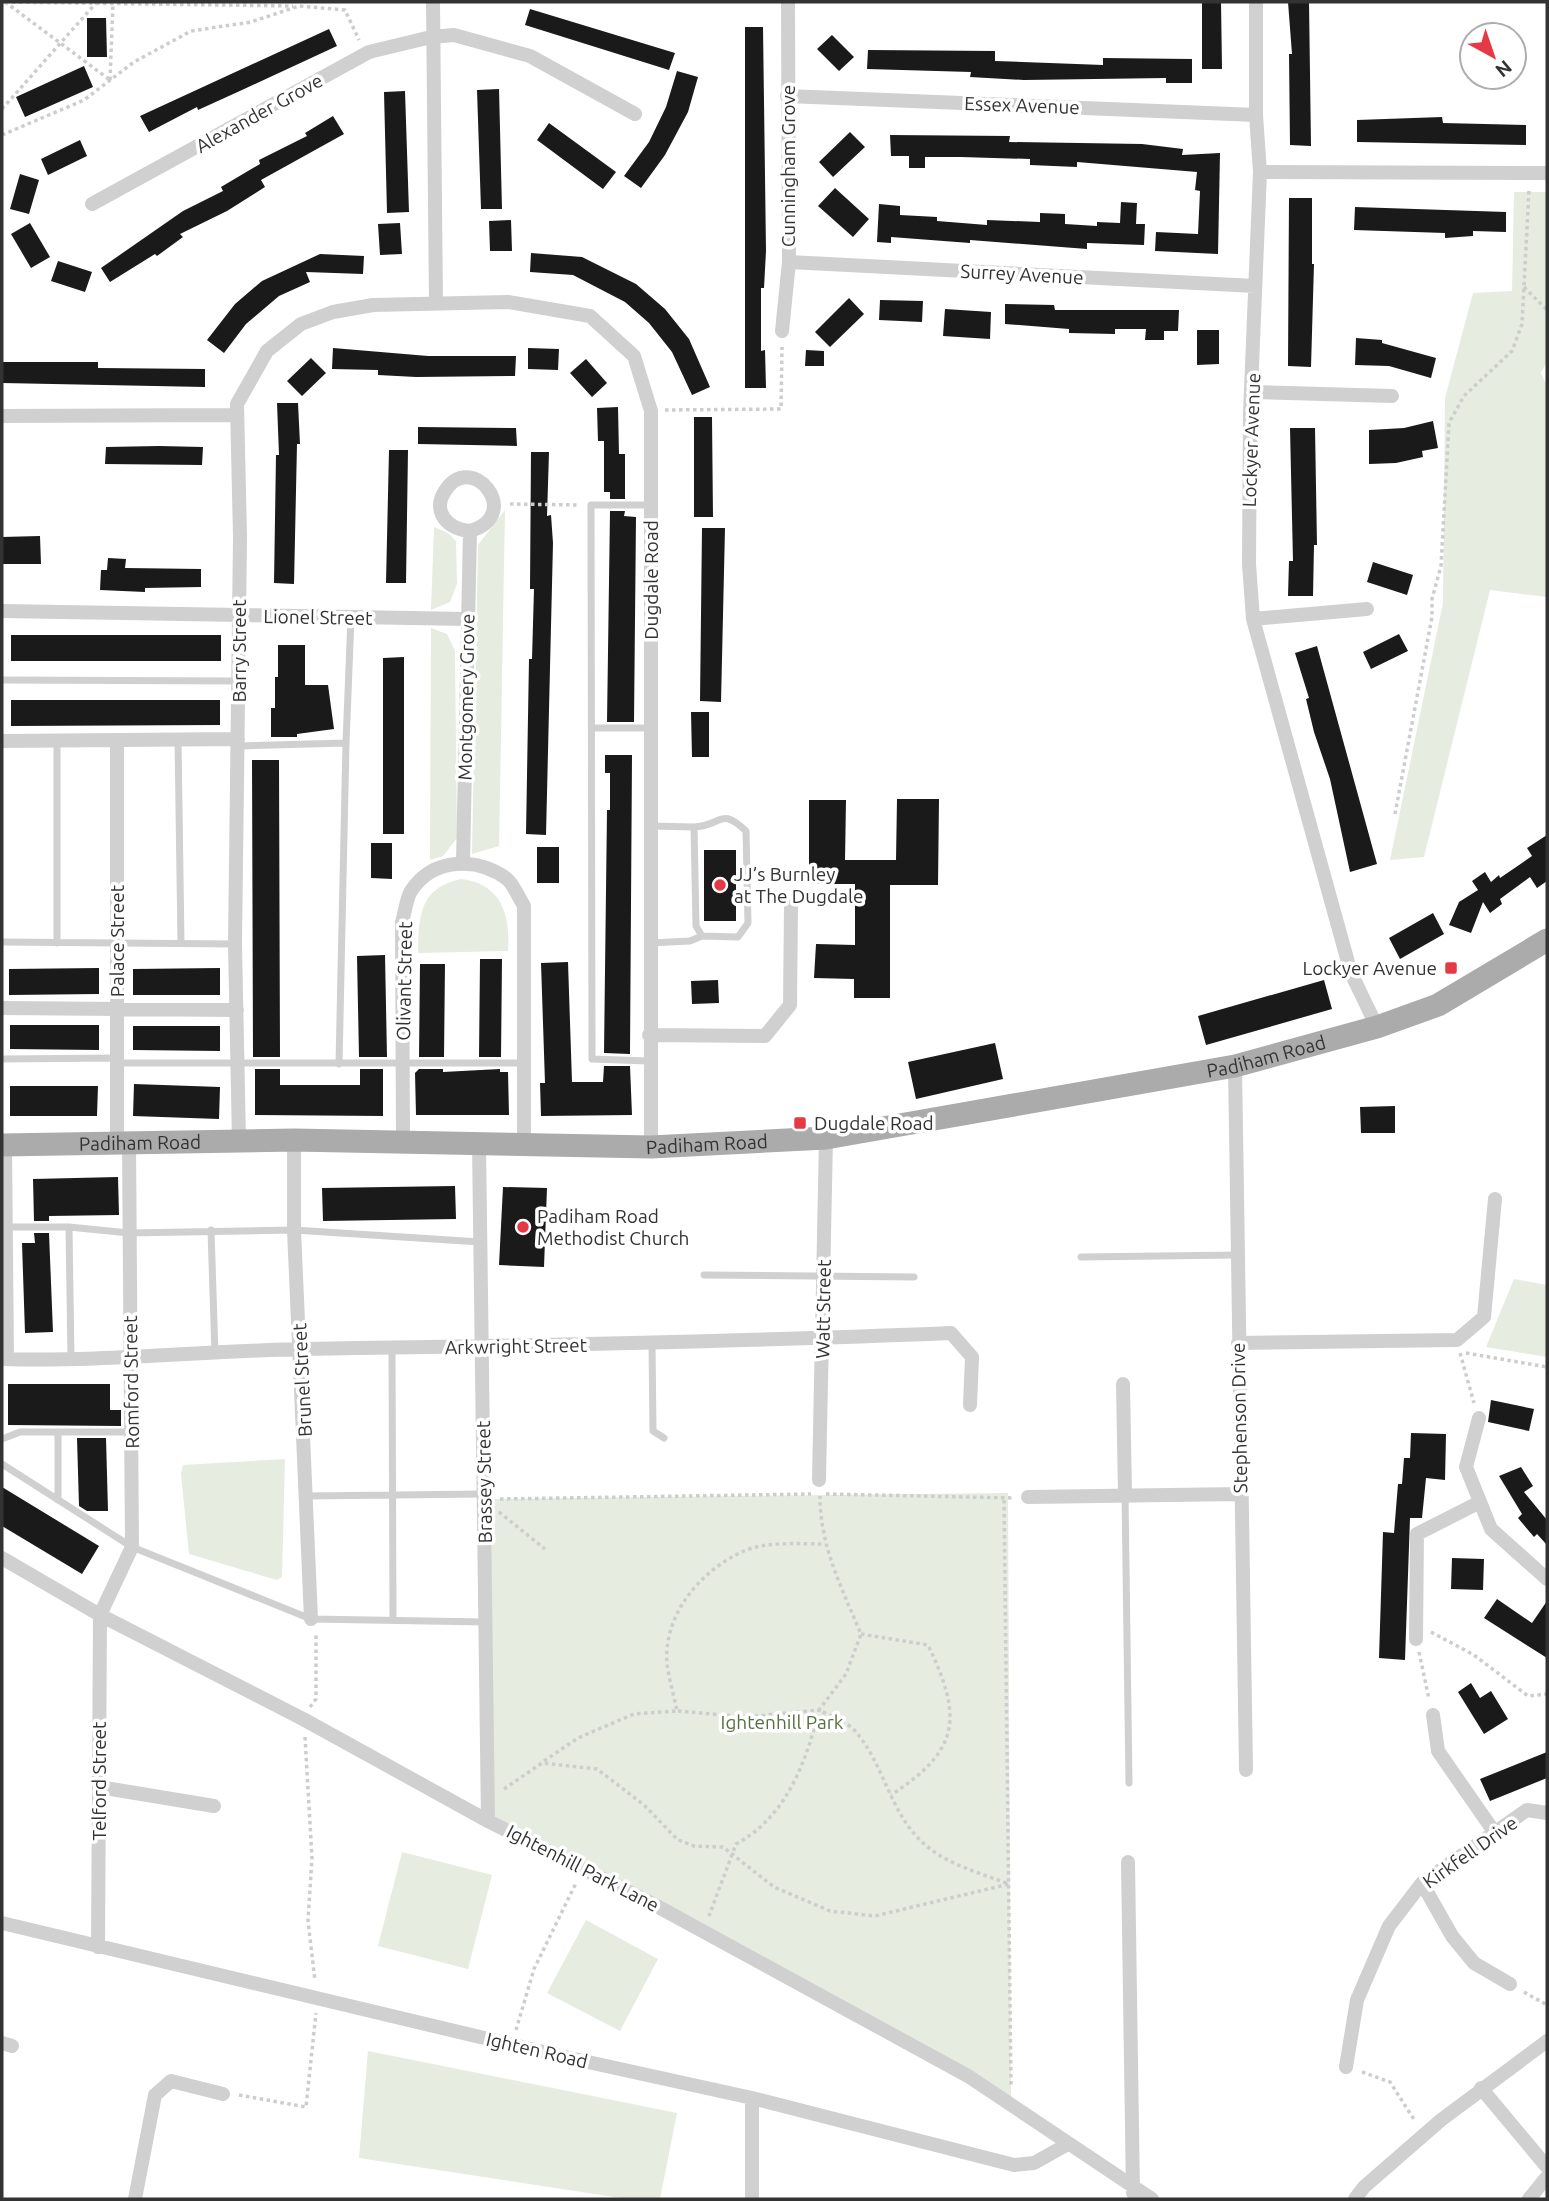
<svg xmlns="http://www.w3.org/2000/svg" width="1549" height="2201" font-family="Ubuntu,sans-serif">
  <rect width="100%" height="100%" fill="#fff"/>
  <path fill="#e6ecdf" d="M1514 192H1547V362L1541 373 1547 386V597L1490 590 1424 857 1390 860 1443 603 1445 398 1473 293 1512 291Z
    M505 510 499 846 472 854 478 545Z
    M434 527 448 533 456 541 457 584 450 602 431 610Z
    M431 628 447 634 455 651 457 838 443 856 430 860Z
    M461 879C501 883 511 916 508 951L418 953C419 916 419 888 461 879Z
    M1514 1279 1547 1285V1357L1486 1347Z
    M285 1459 282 1577 277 1580 189 1554 181 1474 183 1465Z
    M1008 1493 1011 2101 488 1821 484 1499Z
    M402 1852 492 1875 468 1969 378 1946Z
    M586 1920 658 1959 620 2031 547 1993Z
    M368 2051 677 2113 660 2199H627L359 2158Z"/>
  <path fill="#1a1a1a" d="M1202 2H1221L1222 69H1202Z
    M1288 2H1309L1311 146 1290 145 1289 54H1292Z
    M530 9 675 53 669 70 525 25Z
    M87 18H106L107 57H87Z
    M745 27H763L766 251 764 288H761V351L765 350 766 388H745Z
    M329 29 337 46 242 90 198 110 197 107 149 132 140 116Z
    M832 35 854 57 839 71 817 49Z
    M868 50 995 51V61L1103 65V58L1192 59V83H1166V78L1024 80 970 77 971 72 867 69Z
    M84 66 93 87 25 117 16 97Z
    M677 71 698 77 688 112 665 155 641 188 624 176 649 142 666 107Z
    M499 89 502 209H481L477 90Z
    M405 91 409 212 387 213 384 92Z
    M333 116 344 134 261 180 265 187 227 211 180 234 183 237 157 256 155 254 110 282 101 268 183 211 223 191 221 187 260 164 259 160 307 136 305 133Z
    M1442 117 1443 123 1526 125V145L1357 142V120Z
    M549 123 616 172 603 189 537 140Z
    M850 132 865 147 833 177 819 162Z
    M890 135 1010 136 1009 142 1142 144 1183 149 1182 155 1220 153 1218 254 1155 251 1156 232 1198 234 1200 191 1195 190 1197 172 1077 162V167L1030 165V159L961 157H925V168H909V156H891Z
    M80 140 87 156 48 175 41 159Z
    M20 174 39 180 29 214 10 209Z
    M835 188 869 219 853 237 818 206Z
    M1289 198H1312V264H1314L1311 367 1288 366Z
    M1121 202 1137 203 1136 224H1145L1144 245 1087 243V249L970 240V243L891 237V243L877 242 879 204 900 206V215L937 217V221L987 225V220L1040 222V213L1065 214V224L1097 226V222L1120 223Z
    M1355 207 1506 212V232L1473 231V236L1445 238V233L1354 230Z
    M511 220 512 251H490L489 221Z
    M30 223 50 257 31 268 11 234Z
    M400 223 402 254 380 255 378 224Z
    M531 253 582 257 636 284 665 309 689 339 710 387 692 395 672 352 649 323 625 302 573 275 530 272Z
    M320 254 364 256 363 274 306 272 310 282 279 296 246 324 224 353 207 340 235 304 262 281Z
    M58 261 92 272 85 292 51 281Z
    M849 298 864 314 830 347 815 332Z
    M880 300 923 301 922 322 879 320Z
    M1005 304 1054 305 1055 310H1179L1178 331H1164V340H1145L1146 329H1115V334L1069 333V329L1005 324Z
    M945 309 991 312 990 339 943 336Z
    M1197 330H1219V364L1197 365Z
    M1356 338 1382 340V343L1436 358 1431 378 1389 366 1355 365Z
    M333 348 428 356H516L515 376 416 377 378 375V370L332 369Z
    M528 348 559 349 558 370 528 369Z
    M806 350 824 351V366H805Z
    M311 358 326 373 302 396 287 381Z
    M586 359 607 383 592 397 570 373Z
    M2 362H98V368L205 369V387L2 383Z
    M277 403H298L300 444H297L294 584 274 583 276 455H279Z
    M618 407 619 454H625V499H610V492H604V441H598L597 408Z
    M694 417H712L713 517H694Z
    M1433 421 1438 448 1422 451 1423 457 1396 463 1369 464V430L1404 428Z
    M418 427 516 428 517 446 418 444Z
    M1290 428H1315L1317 545H1314L1313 596H1288L1289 561H1293Z
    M159 446 203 447 202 465 105 464 106 447Z
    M389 450H408L406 583H386Z
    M531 452H549L547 516 551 515 553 543 546 835 526 834 529 659H532L534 589H530Z
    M610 511H625L624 516 636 517 634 722H607Z
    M702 528H725L721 702 700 701Z
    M40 536 41 564H2V537Z
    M108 558 126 559 125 568 201 569V587L145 588V592L100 590 101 570H107Z
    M1373 562 1413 575 1407 595 1367 582Z
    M1399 634 1408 651 1371 669 1363 652Z
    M11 635H221V661H11Z
    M278 645H305V685H328L334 729 297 734V737H271V708H275V677H278Z
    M1317 646 1377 864 1350 872 1330 779 1314 732 1306 699 1309 698 1295 653Z
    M404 657V834H383V658Z
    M11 700H220V725L11 726Z
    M691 712H709V757H692Z
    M605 755H632L630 1054 604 1053 607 810H610V773H605Z
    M252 760H279L280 1057H253Z
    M897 799H939L938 885H890V998H854V979L814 978 816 944 855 945V884H809V800H846L845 860H896Z
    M1547 835V881L1537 888 1530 877 1500 899 1502 904 1490 913 1483 902 1471 933 1449 925 1459 902 1478 890 1472 881 1485 872 1491 882 1499 875 1500 878 1532 856 1527 848Z
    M371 843H392V879L371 878Z
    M537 847H559V883H537Z
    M704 850H736V921H704Z
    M1433 913 1444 934 1400 959 1389 938Z
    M385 955 387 1057H359L357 956Z
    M480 959H502L501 1057H479Z
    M568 962 572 1082H603L604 1066H630L632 1115 541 1116 540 1083H545L541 963Z
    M420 964H445L444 1057H419Z
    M99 968V994L9 995V969Z
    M220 968V995H133V969Z
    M718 980 719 1003 692 1004 691 981Z
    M1324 980 1332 1009 1206 1045 1198 1016Z
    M10 1025H99V1050L10 1049Z
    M133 1026H220V1051L133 1050Z
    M995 1043 1003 1079 916 1099 908 1062Z
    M255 1069H280V1085H360V1069H383V1116L255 1115Z
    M419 1069H443V1072L500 1069V1072H508L509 1115H416L415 1073Z
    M134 1084 220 1087 219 1119 133 1116Z
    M10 1086H98L97 1116H10Z
    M1395 1106V1133H1361L1360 1107Z
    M118 1177 119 1215 49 1216V1221H34L33 1179Z
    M455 1186 456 1219 323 1221 322 1188Z
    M503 1187 547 1188 544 1267 499 1265Z
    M34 1233H49L53 1332 25 1333 22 1243H35Z
    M8 1384H110V1410H121V1426L8 1425Z
    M1491 1400 1534 1409 1529 1431 1488 1422Z
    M1411 1433 1446 1434 1445 1480 1426 1478 1422 1518H1410L1405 1660 1379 1658 1383 1532 1394 1533 1398 1484H1402L1404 1458H1410Z
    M77 1438H106L108 1511H87L79 1506Z
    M1521 1467 1533 1486 1524 1492 1547 1520V1545L1537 1534 1534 1537 1518 1518 1522 1514 1499 1476Z
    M2 1487 99 1546 82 1574 2 1526Z
    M1452 1558 1484 1559 1483 1590 1451 1589Z
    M1497 1599 1532 1623 1547 1601V1658L1484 1618Z
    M1471 1683 1480 1698 1491 1691 1508 1719 1484 1734 1458 1692Z
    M1547 1752V1778L1490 1801 1480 1779Z"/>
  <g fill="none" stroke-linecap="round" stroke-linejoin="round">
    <path stroke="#cdcdcd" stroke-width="3.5" stroke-dasharray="3.5 3.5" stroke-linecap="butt" d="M5 2 293 6
      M5 2 110 80
      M110 80 113 3
      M2 109 96 3
      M2 135 84 100 134 62 191 31 251 22 299 6 345 10 359 40
      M1524 287 1547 310
      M665 410 781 409 782 347
      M510 504 579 505
      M1395 814 1432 617V599L1441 566 1449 423 1464 396 1512 351 1522 324 1529 190
      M1460 1353 1474 1403
      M1466 1353 1547 1367
      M826 1494 1014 1498
      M500 1499 811 1494
      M1004 1500 1011 2085
      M499 1512 545 1549
      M1431 1632 1474 1655 1528 1696 1547 1694
      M861 1634 928 1645C963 1718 960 1750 891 1795
      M1419 1652 1429 1699
      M310 1707 316 1699V1633
      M678 1711 746 1717 819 1710C806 1763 786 1817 736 1844L709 1916
      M305 1737 312 1858 308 1921 315 1981
      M544 1761 578 1738 634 1714 677 1711C674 1696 669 1679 667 1664 663 1614 701 1570 744 1551 767 1541 800 1544 825 1544
      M504 1789 542 1763 597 1769 644 1805 678 1840 694 1846 723 1847 774 1887 830 1911 875 1916 1009 1884C980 1873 945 1864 922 1842 890 1812 884 1765 856 1732 848 1722 830 1716 819 1710L846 1674 861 1634C842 1588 820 1547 820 1496
      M1524 1992 1547 2005
      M516 2030 534 1969 576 1883
      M1362 2072 1390 2082 1415 2121
      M239 2095 306 2107 316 2013"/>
    <path stroke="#d0d0d0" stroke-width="7" d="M2 680 239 681
      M592 728H650
      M178 740 181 943
      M346 743 351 618
      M238 746 346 743 339 1064
      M651 826 694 827C722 826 720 806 746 831L748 923 738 937 702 936 696 926 694 827
      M2 942 235 944
      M57 943V741
      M650 943 690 941 702 936
      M2 1059 117 1058
      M649 1061 592 1059 591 505H651
      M117 1063H524
      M7 1227H69L129 1233 294 1230 480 1242
      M69 1227 71 1359
      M211 1230 215 1354
      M1081 1257 1237 1255
      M704 1275 914 1277
      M652 1343 653 1431 664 1438
      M392 1349 393 1620
      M58 1432V1500
      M2 1439 20 1432H132
      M2 1464 132 1547 311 1619 485 1622
      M1125 1494 1129 1783
      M307 1496 483 1494"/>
    <path stroke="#d0d0d0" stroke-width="14" d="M433 2 436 304
      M1256 2V115L1260 172 1250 414 1249 564 1253 619 1351 973 1377 1027
      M787 96 1256 115
      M1260 172 1547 173
      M92 204 369 52 431 37 454 35 530 56 635 114
      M789 262 1255 286
      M782 331 789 262 788 2
      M1252 392 1392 396
      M2 416 237 415
      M2 611 467 619
      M1253 619 1367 609
      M2 741 238 739
      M463 862 470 531C525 515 471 449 445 491 431 512 449 530 470 531
      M2 1008 237 1010
      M649 1035 765 1036 790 1005 791 906
      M1235 1066 1246 1770
      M294 1140V1230L311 1619
      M117 1141V741
      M239 1141 235 944 240 537 237 404 267 351 301 324 333 312 373 305 508 302 590 316 634 356 651 411V1147
      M403 1141 402 922C405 913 406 899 411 891 433 857 478 857 507 879 514 885 519 898 524 906V1144
      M479 1144 488 1821
      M5 1145 7 1359
      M1238 1343 1457 1340 1484 1317 1495 1199
      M2 1359C104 1362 203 1351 304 1349 520 1346 735 1342 951 1333L972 1357 970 1405
      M1123 1384 1125 1494
      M1479 1418 1466 1467 1491 1529 1547 1579
      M819 1480 826 1138
      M1028 1497 1240 1494
      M2 1558 100 1615 303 1719 488 1821 653 1904 968 2076 1152 2199
      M1416 1639 1417 1534 1480 1502
      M1433 1715 1438 1751 1495 1833
      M99 1787 214 1806
      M1128 1862 1133 2193
      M1422 1883 1452 1936 1474 1963 1510 1984
      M2 1923 547 2053 752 2098 1014 2165 1034 2163 1068 2144
      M98 1947 100 1615 132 1547 129 1142
      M2 2043 12 2046
      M1346 2067 1357 2000 1389 1926 1422 1883 1527 1810 1547 1813
      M1481 2088 1547 2167
      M752 2098V2199
      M135 2199 155 2095 171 2081 223 2094
      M1355 2199 1364 2187 1441 2120 1547 2041
      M1529 2199 1547 2177"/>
    <path stroke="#ababab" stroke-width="23" id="s1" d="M2 1145 294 1140 651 1147 826 1138 1235 1066 1377 1027 1438 1005 1547 940"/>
  </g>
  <g fill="#e63946" stroke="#fff" stroke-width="2.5">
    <circle cx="720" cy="885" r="7"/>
    <rect x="1444" y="961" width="14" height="14" rx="3.5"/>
    <rect x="793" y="1116" width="14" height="14" rx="3.5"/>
    <circle cx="523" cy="1227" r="7"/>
  </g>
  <g text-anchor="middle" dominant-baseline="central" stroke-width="7" stroke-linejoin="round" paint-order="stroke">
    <g font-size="19" fill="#333" stroke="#fff">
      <text transform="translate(1022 105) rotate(2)">Essex Avenue</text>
      <text transform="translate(259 113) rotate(-29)">Alexander Grove</text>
      <text transform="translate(788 166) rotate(-90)">Cunningham Grove</text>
      <text transform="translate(1022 274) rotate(3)">Surrey Avenue</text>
      <text transform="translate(1251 440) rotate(-88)">Lockyer Avenue</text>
      <text transform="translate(651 580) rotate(-90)">Dugdale Road</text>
      <text transform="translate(318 617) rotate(1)">Lionel Street</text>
      <text transform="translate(239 651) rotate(-90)">Barry Street</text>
      <text transform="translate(466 697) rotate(-89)">Montgomery Grove</text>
      <text transform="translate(117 941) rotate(-90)">Palace Street</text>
      <text transform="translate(404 981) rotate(-89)">Olivant Street</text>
      <text stroke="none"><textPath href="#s1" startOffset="1272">Padiham Road</textPath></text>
      <text stroke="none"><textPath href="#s1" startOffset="138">Padiham Road</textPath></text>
      <text stroke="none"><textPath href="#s1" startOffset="705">Padiham Road</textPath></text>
      <text transform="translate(823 1309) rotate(-89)">Watt Street</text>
      <text transform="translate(516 1346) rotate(-1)">Arkwright Street</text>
      <text transform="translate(302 1380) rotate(-93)">Brunel Street</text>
      <text transform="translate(131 1382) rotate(-91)">Romford Street</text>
      <text transform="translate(1239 1418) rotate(-91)">Stephenson Drive</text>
      <text transform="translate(484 1482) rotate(-91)">Brassey Street</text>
      <text transform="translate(99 1781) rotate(-90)">Telford Street</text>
      <text transform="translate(1470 1852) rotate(-35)">Kirkfell Drive</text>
      <text transform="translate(583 1868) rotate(27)">Ightenhill Park Lane</text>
      <text transform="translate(537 2050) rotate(13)">Ighten Road</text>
    </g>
    <g font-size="19" fill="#333" stroke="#fff" text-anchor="start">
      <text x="734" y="874">JJ’s Burnley<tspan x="734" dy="22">at The Dugdale</tspan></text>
      <text x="1437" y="968" text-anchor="end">Lockyer Avenue</text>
      <text x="814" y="1123">Dugdale Road</text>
      <text x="537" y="1216">Padiham Road<tspan x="537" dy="22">Methodist Church</tspan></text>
    </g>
    <g font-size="19" fill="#56703f" stroke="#fff">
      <text x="782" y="1722">Ightenhill Park</text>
    </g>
  </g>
  <rect width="1549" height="2201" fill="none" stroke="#333333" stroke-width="7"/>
  <g transform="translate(1493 56) rotate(140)"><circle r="33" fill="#ffffff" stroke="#adadad" stroke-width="2"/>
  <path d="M0-5L12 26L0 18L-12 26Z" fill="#e63946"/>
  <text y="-10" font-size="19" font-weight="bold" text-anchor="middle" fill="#333333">N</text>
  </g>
</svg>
